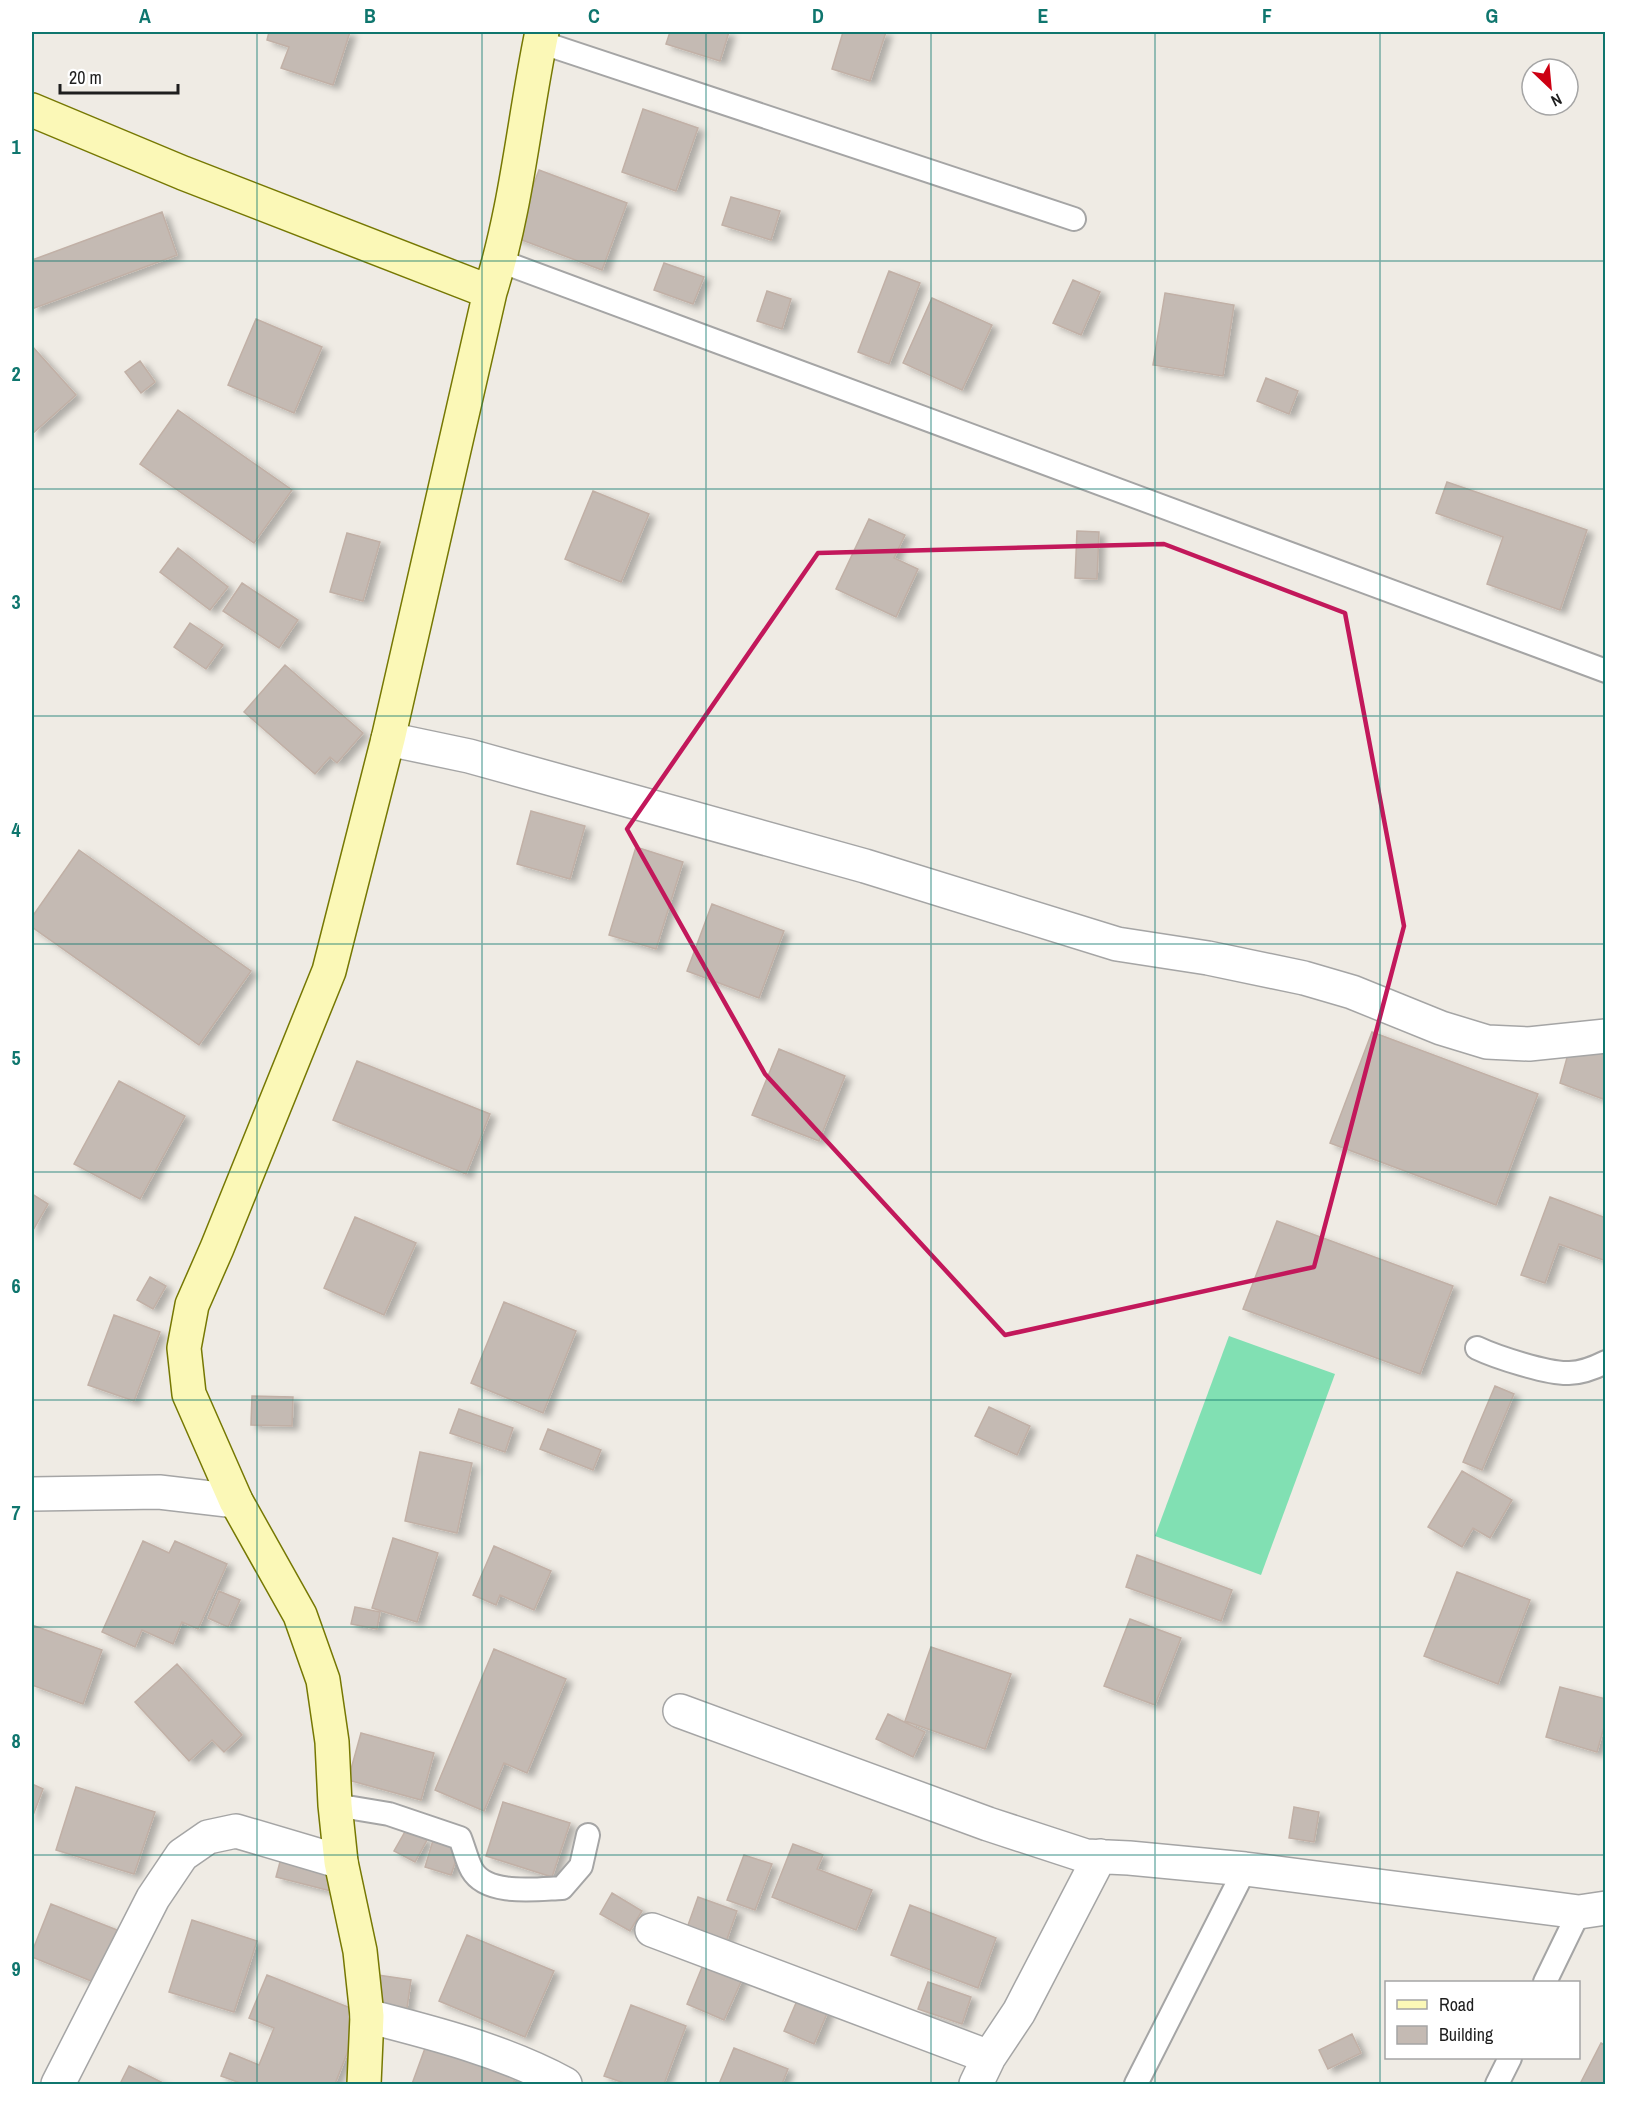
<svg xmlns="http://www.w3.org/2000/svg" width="1637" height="2116" font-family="'Archivo Narrow',sans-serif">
  <defs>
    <filter id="shadow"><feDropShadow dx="6" dy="4" stdDeviation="3" flood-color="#0004"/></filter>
  </defs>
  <rect width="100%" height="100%" fill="#efebe4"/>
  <path fill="#81e0b3" d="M1229 1336 1335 1374 1261 1575 1155 1536Z"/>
  <path fill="#c4bab3" stroke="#c1b0a6" stroke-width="1.5" filter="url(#shadow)" d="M269 32H350L333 85 281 68 289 47 267 40Z
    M670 32H729L720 61 666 44Z
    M843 32H886L870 81 832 69Z
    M643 109 698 128 676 191 622 172Z
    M539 170 627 203 602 270 514 237Z
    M731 197 780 211 771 240 722 225Z
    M162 212 177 255 32 309V260Z
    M664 263 704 277 693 304 654 290Z
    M889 271 920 283 889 364 858 352Z
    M1073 280 1100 292 1081 335 1053 323Z
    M767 291 791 299 782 329 757 321Z
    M1165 293 1234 305 1223 376 1153 365Z
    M932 298 992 325 962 390 903 363Z
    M256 319 322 347 294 413 228 385Z
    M32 346 76 395 32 434Z
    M140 361 155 382 141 393 125 372Z
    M1266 378 1298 391 1289 414 1257 401Z
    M178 410 292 490 254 543 140 464Z
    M1447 482 1587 530 1560 610 1487 584 1503 537 1436 513Z
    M593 491 649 514 621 582 565 559Z
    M869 519 905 535 894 558 918 569 896 617 836 589Z
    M1077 531 1099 532 1097 579 1075 578Z
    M347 533 380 542 363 601 330 592Z
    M178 548 228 587 210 610 160 572Z
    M242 583 298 620 279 648 223 611Z
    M190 623 223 645 206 669 174 647Z
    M285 665 363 733 337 763 330 757 315 774 244 712Z
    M531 811 585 826 570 879 517 864Z
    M636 847 683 862 656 949 609 935Z
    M79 850 251 971 199 1045 32 927V917Z
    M712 904 784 931 759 998 687 971Z
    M1372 1032 1538 1094 1496 1205 1330 1143Z
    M779 1049 845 1076 819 1141 752 1115Z
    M1606 1049V1091L1603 1099 1560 1083 1568 1054Z
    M357 1061 490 1114 466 1174 333 1120Z
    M119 1081 185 1116 140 1199 74 1164Z
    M32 1194 48 1204 32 1232Z
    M1550 1197 1606 1218V1261L1559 1244 1545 1283 1521 1275Z
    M355 1217 416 1243 384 1315 324 1288Z
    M1277 1221 1453 1286 1420 1374 1243 1309Z
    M150 1277 166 1286 153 1309 137 1300Z
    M504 1302 576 1331 543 1413 471 1383Z
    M114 1315 160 1332 134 1401 88 1385Z
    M1495 1386 1514 1394 1482 1470 1463 1462Z
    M252 1396 293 1397 292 1426 251 1425Z
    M989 1407 1030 1426 1017 1455 975 1436Z
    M459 1409 513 1428 505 1452 450 1433Z
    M548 1429 601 1450 593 1470 540 1449Z
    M420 1452 472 1463 457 1533 405 1521Z
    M1462 1471 1512 1500 1490 1538 1473 1528 1462 1547 1428 1527Z
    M393 1538 438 1553 417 1622 372 1608Z
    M143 1541 169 1553 175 1541 227 1564 198 1629 182 1622 173 1644 142 1630 135 1647 102 1632Z
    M494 1546 551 1571 534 1610 500 1595 496 1605 473 1595Z
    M1137 1555 1232 1590 1221 1621 1126 1587Z
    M1457 1572 1530 1600 1498 1684 1424 1656Z
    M219 1591 240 1600 228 1627 208 1618Z
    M355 1607 380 1612 377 1629 351 1624Z
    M1130 1619 1181 1638 1155 1705 1104 1686Z
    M32 1625 102 1650 83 1704 32 1685Z
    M931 1647 1011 1674 985 1749 905 1721Z
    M494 1649 566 1679 527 1773 504 1763 484 1811 435 1790Z
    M177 1664 242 1735 224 1752 212 1740 189 1761 135 1702Z
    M1560 1687 1606 1699V1720L1597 1752 1546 1737Z
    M888 1714 925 1732 913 1757 876 1739Z
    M361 1733 434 1753 421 1800 348 1780Z
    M32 1784 43 1789 32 1818Z
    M76 1787 155 1812 134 1874 56 1850Z
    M503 1802 570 1823 552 1877 486 1856Z
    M1294 1807 1319 1812 1314 1842 1289 1838Z
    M406 1830 427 1840 415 1862 394 1851Z
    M434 1837 461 1844 451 1875 425 1867Z
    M793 1844 823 1855 817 1869 872 1890 856 1930 772 1897Z
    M284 1847 338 1861 331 1891 276 1877Z
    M744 1855 772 1864 755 1910 727 1900Z
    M612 1893 642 1911 630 1931 600 1914Z
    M698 1897 737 1911 726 1942 687 1928Z
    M51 1904 117 1930 96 1983 32 1957V1952Z
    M910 1905 996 1938 978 1988 891 1955Z
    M192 1920 257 1941 234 2012 169 1992Z
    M467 1935 554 1971 525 2037 439 2001Z
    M705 1960 744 1975 724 2020 687 2004Z
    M267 1975 363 2013 335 2084H243L221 2076 230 2053 259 2065 274 2028 249 2018Z
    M378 1975 411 1980 406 2015 373 2011Z
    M928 1982 971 1997 962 2024 918 2009Z
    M799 1996 829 2009 814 2044 784 2031Z
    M631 2005 686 2026 664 2084H627L604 2076Z
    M1352 2034 1361 2053 1328 2069 1319 2050Z
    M428 2040 518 2072 513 2084H412Z
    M1601 2043 1606 2046V2084H1580Z
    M734 2048 788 2069 782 2084H719Z
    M129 2066 165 2084H120Z"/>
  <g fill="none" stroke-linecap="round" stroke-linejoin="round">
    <defs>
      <path id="lane" d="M540 42 1074 219
        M500 261 1606 671
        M1477 1348C1496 1357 1548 1374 1569 1373 1580 1373 1596 1367 1606 1362
        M335 1805 389 1814 460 1838C464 1848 467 1861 472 1870 487 1896 536 1889 562 1888L581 1866 588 1835
        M1545 1982 1579 1912
        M1136 2084 1245 1869
        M1497 2084 1510 2058"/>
      <path id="street" d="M388 739 469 756 865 866 1117 944 1208 958 1304 978 1352 992 1441 1028 1487 1042 1529 1044 1606 1036
        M32 1494 159 1492 236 1501
        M680 1711 988 1824 1086 1856 1129 1858 1245 1869 1579 1912 1606 1908
        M652 1930 989 2057
        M367 2016C434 2033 504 2051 565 2084
        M58 2084 153 1898 182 1855 208 1837 236 1831 341 1862
        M976 2084 989 2057 1019 2012 1100 1856"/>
      <path id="secondary" d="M32 110 183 173 490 292
        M364 2084 367 2016 360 1951 341 1862 335 1805 332 1742 323 1680 300 1615 236 1501 189 1394 184 1348 192 1305 217 1248 329 971 388 739 490 292C517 207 524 118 542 32"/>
    </defs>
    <use href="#lane" stroke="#a5a5a5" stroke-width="26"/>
    <use href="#street" stroke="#a5a5a5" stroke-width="36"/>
    <use href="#secondary" stroke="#767803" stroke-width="36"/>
    <use href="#lane" stroke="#fff" stroke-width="22"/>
    <use href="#street" stroke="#fff" stroke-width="33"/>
    <use href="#secondary" stroke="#fbf8b7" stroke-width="33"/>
  </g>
  <path fill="none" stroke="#c2185b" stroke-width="4.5" stroke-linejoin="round" d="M1164 544 1345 613 1404 926 1314 1267 1005 1335 765 1074 627 829 818 553Z"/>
  <path fill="none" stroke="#0f766e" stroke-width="1.5" stroke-opacity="0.55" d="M257 32V2084M482 32V2084M706 32V2084M931 32V2084M1155 32V2084M1380 32V2084M32 261H1606M32 489H1606M32 716H1606M32 944H1606M32 1172H1606M32 1400H1606M32 1627H1606M32 1855H1606"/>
  <rect width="1637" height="2116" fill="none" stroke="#ffffff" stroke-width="66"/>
  <rect x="1385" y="1981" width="195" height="78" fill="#ffffff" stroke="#a5a5a5" stroke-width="1.5"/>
  <rect x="1397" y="2000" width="30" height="9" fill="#fbf8b7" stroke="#a5a5a5" stroke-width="1.5"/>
  <text x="1439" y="2011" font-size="18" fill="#1e1e1e">Road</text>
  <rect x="1397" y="2026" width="30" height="18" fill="#c4bab3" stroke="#a5a5a5" stroke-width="1.5"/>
  <text x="1439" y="2041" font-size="18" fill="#1e1e1e">Building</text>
  <g transform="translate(1550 87) rotate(154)"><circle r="28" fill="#ffffff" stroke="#a5a5a5" stroke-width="1.5"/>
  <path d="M0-4.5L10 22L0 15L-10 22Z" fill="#cd0013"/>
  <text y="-9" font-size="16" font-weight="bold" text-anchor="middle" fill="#1e1e1e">N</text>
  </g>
  <path d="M60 84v9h118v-9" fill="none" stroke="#1e1e1e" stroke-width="3"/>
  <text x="69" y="84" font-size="18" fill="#1e1e1e" stroke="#ffffff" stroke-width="4.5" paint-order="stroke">20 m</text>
  <rect x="33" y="33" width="1571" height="2050" fill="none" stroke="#0f766e" stroke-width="2"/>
  <g font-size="20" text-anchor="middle" font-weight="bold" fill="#0f766e">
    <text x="145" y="23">A</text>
    <text x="370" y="23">B</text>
    <text x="594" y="23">C</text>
    <text x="818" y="23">D</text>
    <text x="1043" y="23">E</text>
    <text x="1267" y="23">F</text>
    <text x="1492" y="23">G</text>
    <text x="16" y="154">1</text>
    <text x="16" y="381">2</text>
    <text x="16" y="609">3</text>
    <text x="16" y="837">4</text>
    <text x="16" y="1065">5</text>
    <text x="16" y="1293">6</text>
    <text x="16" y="1520">7</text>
    <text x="16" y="1748">8</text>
    <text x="16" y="1976">9</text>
  </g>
</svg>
